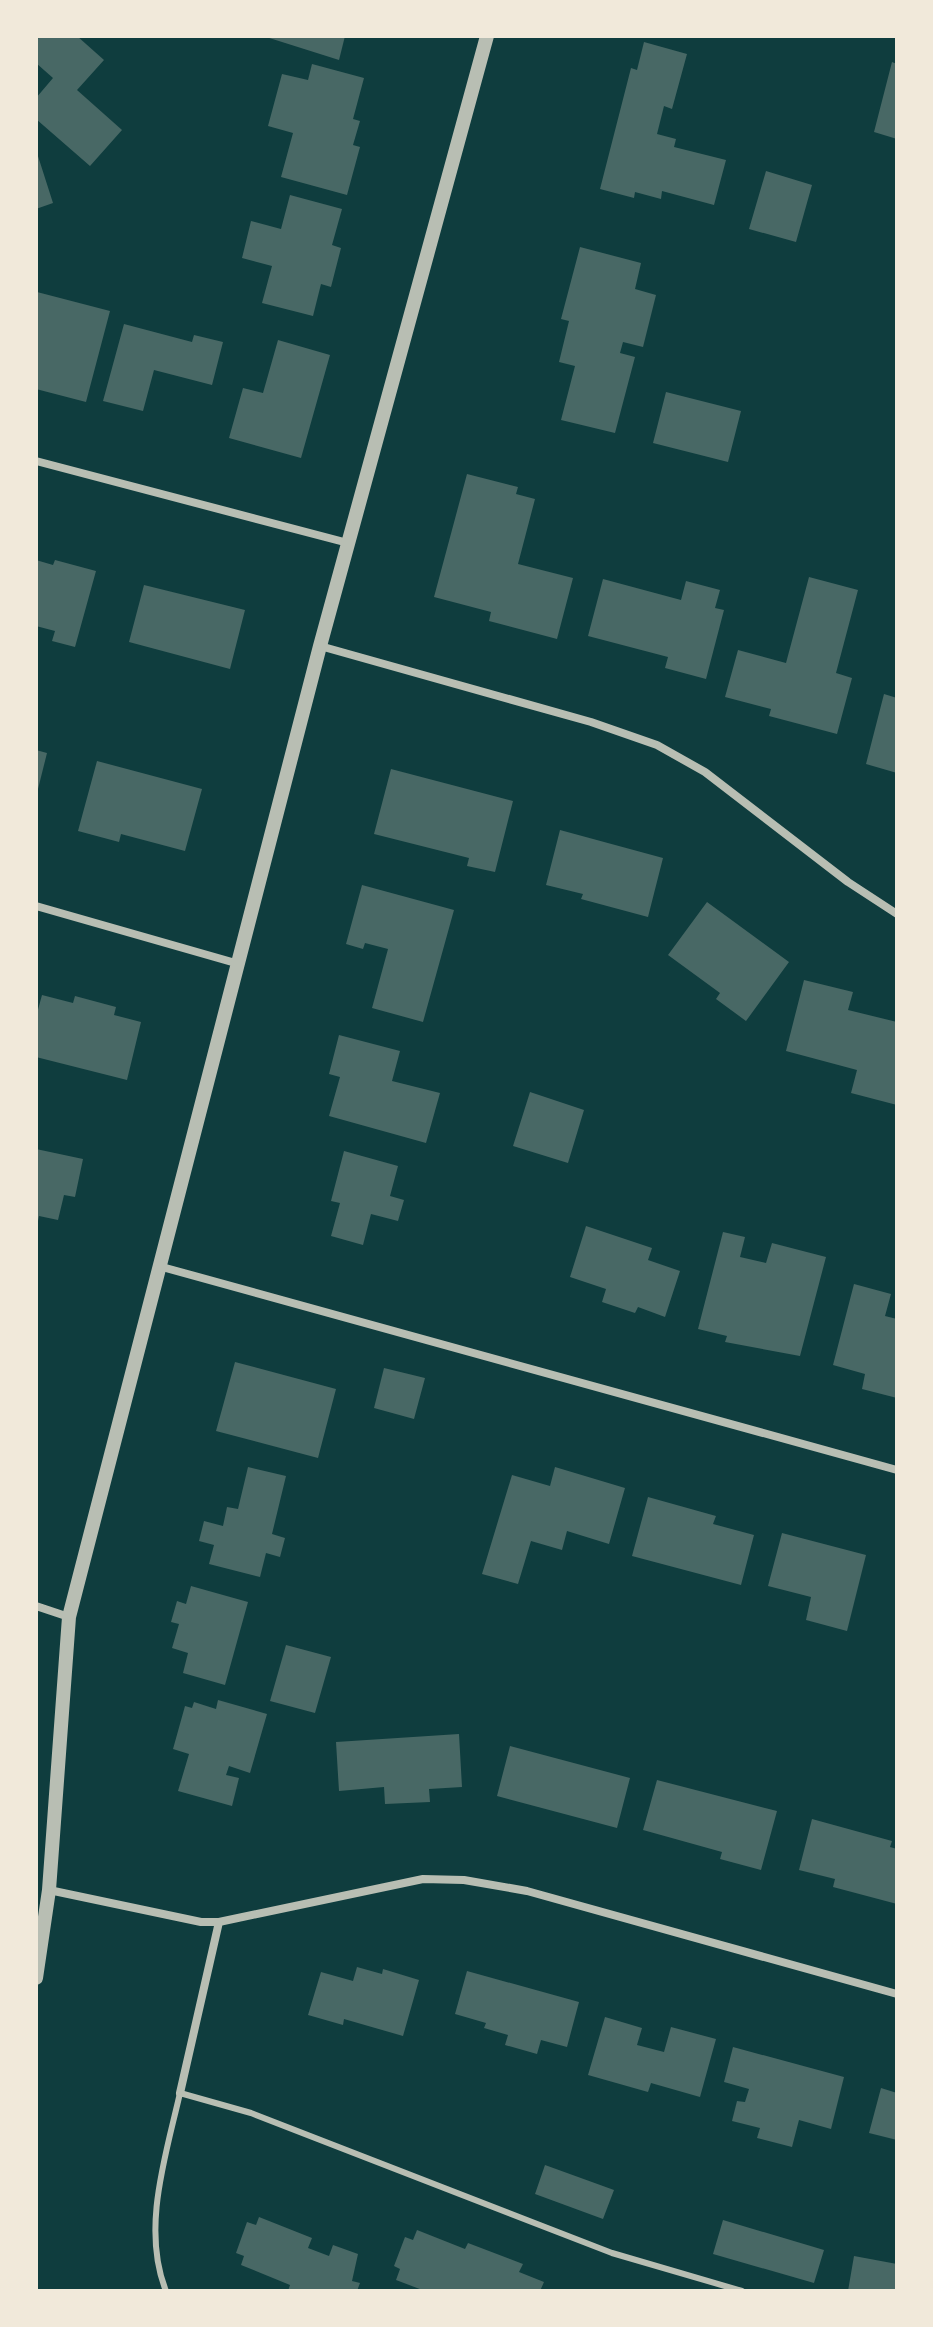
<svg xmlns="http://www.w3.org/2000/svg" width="933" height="2327" font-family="Commissioner,sans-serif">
  <rect width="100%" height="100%" fill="#0f3d3e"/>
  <path fill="#486865" d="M40 36H77L104 60 77 90 122 130 90 166 36 119V98L53 78 36 63V41Z
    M263 36H345L339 60Z
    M644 42 687 54 672 109 664 106 657 134 676 139 674 147 726 160 714 205 662 191 661 199 635 192 634 198 600 189 631 68 637 70Z
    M892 62 897 64V139L874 132Z
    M312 64 364 78 353 119 360 121 353 145 360 147 347 195 281 177 293 133 268 126 282 74 308 80Z
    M37 153 53 203 36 209V154Z
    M766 171 812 185 796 242 749 229Z
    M290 195 342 209 332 245 341 248 331 287 321 284 313 316 262 303 272 266 242 258 251 221 281 229Z
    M580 247 641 263 635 289 656 295 643 347 623 342 620 353 635 357 615 433 561 420 575 366 559 362 569 321 561 319Z
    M37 292 110 311 86 402 36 389Z
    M124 324 192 342 194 335 223 342 212 385 154 370 143 411 103 401Z
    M278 340 330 355 301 458 229 438 243 388 263 393Z
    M666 392 741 411 728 462 653 443Z
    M467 474 518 487 516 494 535 499 518 564 573 578 557 639 489 621 491 612 434 597Z
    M36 560 53 565 55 560 96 571 75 647 52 641 55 631 36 626Z
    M809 577 858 590 836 673 852 678 837 734 769 716 771 709 725 697 738 650 786 663Z
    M603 579 681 600 686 581 720 590 715 608 724 610 706 679 665 668 668 657 588 636Z
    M144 585 245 610 230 669 129 642Z
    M884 694 897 698V773L866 764Z
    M36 750 47 753 37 793H36Z
    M97 761 202 789 185 851 121 834 119 842 78 831Z
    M391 769 513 801 495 872 467 866 469 858 374 834Z
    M560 830 663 858 648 917 581 899 583 894 546 885Z
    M362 885 454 910 423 1022 372 1008 388 949 365 943 363 949 346 944Z
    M707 902 789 962 746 1021 716 999 720 993 668 955Z
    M804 980 853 992 848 1010 897 1022V1105L851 1093 857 1070 786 1051Z
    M42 995 73 1003 75 996 116 1007 114 1015 141 1022 127 1080 36 1057V1017Z
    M339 1035 400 1051 392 1081 440 1093 426 1143 329 1116 340 1077 329 1074Z
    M530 1092 584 1110 568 1163 513 1146Z
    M36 1149 83 1159 75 1197 64 1195 58 1220 39 1216 37 1226Z
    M344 1151 398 1166 390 1196 404 1200 398 1221 371 1214 363 1245 331 1236 340 1203 331 1201Z
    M586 1226 652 1248 648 1260 680 1271 665 1317 638 1307 635 1313 602 1302 606 1289 570 1277Z
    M723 1232 745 1237 740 1257 766 1263 772 1243 826 1257 800 1356 725 1342 727 1336 698 1329Z
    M854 1284 891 1294 885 1316 897 1319V1398L862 1389 865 1374 833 1365Z
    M235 1362 336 1389 318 1458 216 1431Z
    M384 1368 425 1378 414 1419 374 1408Z
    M248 1467 286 1476 272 1534 285 1538 280 1557 266 1553 260 1577 209 1564 214 1545 199 1541 204 1521 223 1526 227 1507 238 1509Z
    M555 1467 625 1488 609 1544 567 1531 562 1550 531 1541 518 1584 482 1574 512 1475 550 1486Z
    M648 1497 716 1516 713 1524 754 1535 741 1585 632 1556Z
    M782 1533 866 1555 847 1631 806 1620 811 1597 768 1586Z
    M191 1586 248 1602 225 1685 183 1673 188 1653 172 1648 179 1624 171 1622 177 1601 186 1604Z
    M286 1645 331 1657 315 1713 270 1701Z
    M218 1700 267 1714 250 1773 229 1766 226 1775 239 1778 232 1806 178 1791 189 1754 173 1749 185 1706 192 1708 194 1702 216 1709Z
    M459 1734 462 1787 429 1789 430 1802 385 1804 384 1787 339 1791 336 1742Z
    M510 1746 630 1778 617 1828 497 1796Z
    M657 1780 777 1811 761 1870 720 1859 722 1852 643 1830Z
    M812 1819 892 1841 890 1847 897 1849V1904L833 1887 835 1879 799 1870Z
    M357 1967 382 1974 383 1969 419 1980 403 2036 344 2019 343 2025 308 2015 321 1972 353 1981Z
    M467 1971 579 2002 567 2047 541 2040 537 2054 505 2045 508 2035 484 2028 486 2023 455 2014Z
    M605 2017 642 2028 637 2045 664 2052 671 2027 716 2039 700 2097 651 2083 648 2092 588 2075Z
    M733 2047 844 2077 831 2129 799 2120 792 2147 757 2138 760 2128 732 2121 737 2101 745 2102 749 2089 724 2082Z
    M881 2088 897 2093V2140L869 2133Z
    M545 2165 614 2190 603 2219 535 2194Z
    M259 2217 312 2238 308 2248 329 2256 333 2245 358 2254 352 2281 360 2283 357 2291H288L290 2285 241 2265 244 2256 236 2253 247 2222 256 2225Z
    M723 2220 824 2250 814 2283 713 2254Z
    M417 2230 465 2249 468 2243 523 2264 519 2272 544 2282 540 2291H425L396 2280 400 2269 394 2266 405 2237 413 2240Z
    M854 2256 897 2264V2291H848Z"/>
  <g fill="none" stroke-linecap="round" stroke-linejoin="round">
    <path stroke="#b8beb3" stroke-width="6" d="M166 2291C141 2229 166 2155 180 2093L251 2113 612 2253 742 2291"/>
    <path stroke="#b8beb3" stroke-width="8" d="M36 461 348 543
      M320 646 591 722 657 745 705 772 848 882 897 914
      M36 906 239 964
      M162 1267 897 1470
      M36 1606 69 1617
      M49 1890 201 1922H219L423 1879 464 1880 527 1891 897 1994
      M180 2093 219 1922"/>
    <path stroke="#b8beb3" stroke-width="14" d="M36 1978 49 1890 69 1617 320 646 487 36"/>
  </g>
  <rect width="933" height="2327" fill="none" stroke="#f1e9da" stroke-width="76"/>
</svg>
